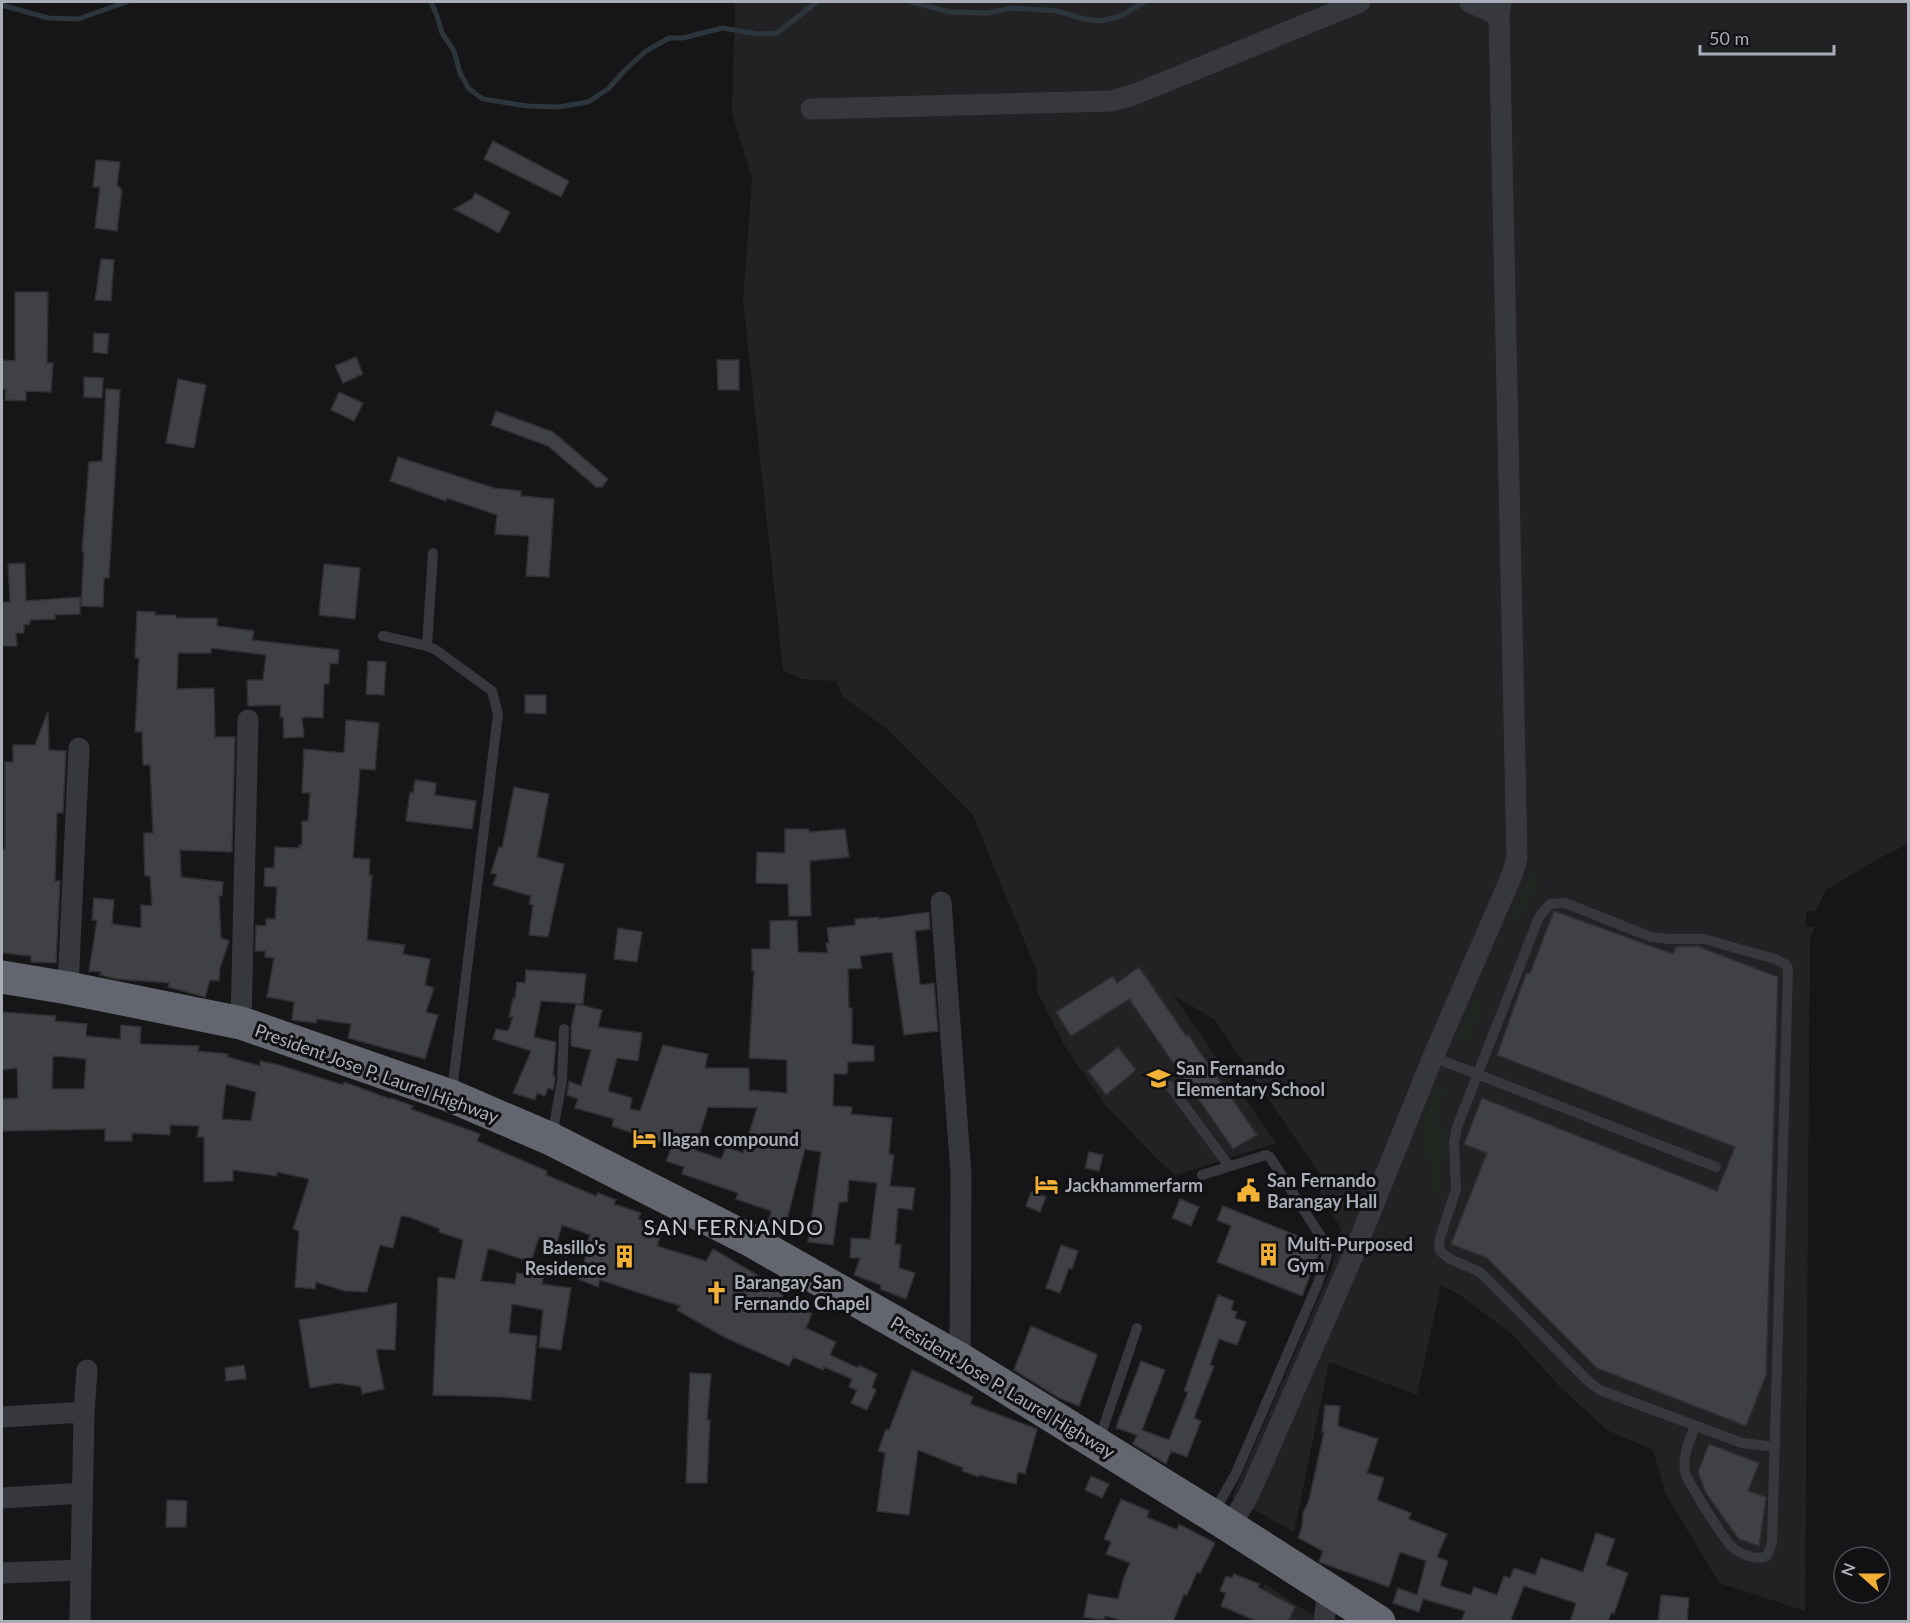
<svg xmlns="http://www.w3.org/2000/svg" width="1910" height="1623" font-family="Lato,sans-serif">
  <rect width="100%" height="100%" fill="#161618"/>
  <path fill="#222225" d="M735 2H1908V844L1878 859 1826 890 1816 911 1806 912V926L1815 927 1810 939 1805 1611 1719 1583 1666 1495 1653 1450 1607 1430 1560 1387 1513 1335 1460 1295 1441 1285 1417 1395 1329 1362 1294 1532 1232 1497 1332 1267 1341 1228 1321 1199 1319 1173 1214 1019 1173 995 1276 1143 1176 1175 1161 1163 1107 1107 1066 1048 1037 992V972L973 815 887 729 842 696 836 681 801 679 783 670 743 301 752 179 732 113Z
    M1265 1584 1315 1617 1313 1621 1247 1622Z"/>
  <path fill="#1e261f" d="M1530 873 1540 877 1520 922 1513 918 1512 915Z
    M1475 997 1484 1001 1467 1044 1459 1040 1458 1037Z
    M1437 1088 1446 1090 1438 1112 1436 1129 1446 1133 1447 1152 1442 1164 1437 1198 1430 1193C1431 1186 1434 1177 1432 1170 1431 1163 1427 1158 1426 1152 1422 1133 1424 1102 1437 1088Z"/>
  <g fill="none" stroke-linecap="round" stroke-linejoin="round">
    <path stroke="#2c353c" stroke-width="5" d="M431 2 437 16 442 33 454 51 460 73 469 89 483 99 527 106 558 107 588 102 608 89 626 69 646 51 669 38H683L722 28 758 34 777 33 817 2
      M911 2 950 12 988 13 1012 8 1057 11 1084 19 1101 21 1121 16 1144 2
      M2 5 48 18 78 19 127 2"/>
  </g>
  <path fill="#404145" stroke="#303034" stroke-width="1.5" fill-rule="evenodd" d="M493 141 569 181 561 197 484 159Z
    M96 160 120 162 117 185 122 190 117 231 95 228 100 187H93Z
    M475 193 510 212 499 233 454 209 472 199Z
    M101 259 114 260 111 301 95 300Z
    M15 292H48L47 363H53L51 392 26 391V401L5 400 6 389H2V360L15 361Z
    M94 333 109 334 107 354 93 352Z
    M356 357 363 374 343 383 335 366Z
    M717 360H739V390H718Z
    M84 377 103 378 102 398 84 397Z
    M178 379 206 385 194 448 166 443Z
    M106 389 120 390 109 578H104L103 607 81 606 84 552H82L89 462 102 461Z
    M339 392 363 403 354 421 331 410Z
    M496 411 553 432 608 479 602 487H596L548 446 491 425Z
    M398 457 494 488 521 491V496L554 499 549 577 526 576 529 536 495 534 497 515 447 498 446 501 390 481Z
    M25 563 26 601 80 597V614L55 615V619L30 620V624L24 625V633H16L17 646H2V602H10L8 564Z
    M324 564 360 568 355 619 319 615Z
    M137 611 155 612V615H176V618H217V626L254 631 252 640 339 650 338 664 330 663 329 684H324L323 718 305 717 302 718 304 737 284 738 283 717H280L281 705 248 706 247 680H263L266 655 211 648V653H178L177 689 214 688 215 737H235L232 852 180 850 181 877 223 882 222 896H219L221 938 229 941 220 968 219 981 210 980 205 997 168 987 169 983 116 979 100 975 101 972 89 971 97 920H92L94 898 114 900 112 924 141 928V905L152 906 150 876H145L144 850V833H153L150 765H143L142 732H135L139 658H135Z
    M368 661 386 662 384 695 366 694Z
    M525 695H546V714L525 713Z
    M48 711 49 750 66 751 63 813H57L55 881H60L56 963 31 962V956L2 953V849H5V762H13V745H35Z
    M346 720 379 723 375 770 360 769 353 858 370 859 369 875H372L367 940 405 945 403 954 430 959 425 985 434 988 426 1012 438 1015 425 1059 348 1038 351 1024 317 1019 316 1023 292 1020 294 1002 267 997 274 958 265 957V951H255L256 925 266 926V919H275L277 887 264 886 265 868H274L275 847 299 848V845H302V821H308L310 793H302L304 749 344 753Z
    M415 780 436 783 435 795 476 801 472 829 406 821 410 792 413 793Z
    M514 787 549 794 537 857 564 864 548 937 529 935 533 905 529 904 531 896 493 885 497 874 491 873 499 847 502 848Z
    M785 829H809V832L845 829 849 857 810 861 811 916H789L788 884 756 883 757 852 785 853Z
    M1554 911 1673 954 1676 947 1697 946 1778 977 1766 1375 1746 1426 1597 1368 1487 1258 1451 1244 1487 1153 1464 1144 1482 1098 1717 1191 1735 1147 1497 1055 1526 974 1530 973Z
    M929 912 930 929 915 931 920 985 934 983 938 1031 904 1035 892 952 860 956 862 968 848 969 849 1008H852V1044L874 1046V1061L848 1062 847 1074H834L833 1106 852 1107 851 1114 892 1118 889 1154 894 1155 890 1186 915 1188 912 1210 898 1208 895 1244 901 1245 899 1268 915 1273 906 1299 880 1289 881 1285 854 1275 860 1258H850L851 1238 870 1239 877 1183 849 1180 847 1202H839L833 1245 808 1242 821 1152 805 1149 785 1227 768 1223 771 1211 736 1199 738 1193 682 1174 684 1167 666 1161 672 1146 612 1126 614 1119 575 1108 578 1099 567 1095 569 1081 581 1086 591 1050 571 1046V1027L576 1004 602 1010 598 1027 642 1033 638 1061 617 1058 608 1091 632 1098 630 1109 640 1111 663 1045 708 1054 705 1068H749V1090L787 1093V1060L749 1058 754 971H752V949H770V921L797 920 798 952 828 953 826 943H829L827 928 855 925V919L879 917V919ZM708 1107 757 1108 743 1153 726 1147 721 1159 695 1150Z
    M618 928 642 932 637 962 614 959Z
    M1139 967 1186 1036 1188 1035 1257 1135 1233 1149 1129 999 1071 1036 1056 1012 1113 976 1117 983Z
    M526 970 586 974 583 1004 541 1001 534 1037 556 1042 553 1075 555 1076V1080L553 1090 548 1088 545 1096 537 1093 535 1100 513 1093 531 1051 493 1039 496 1029 508 1031 513 1017H509L513 998 515 999 517 982 525 983Z
    M2 1012 56 1016 55 1021 87 1024 86 1036 120 1039 121 1025 141 1027 140 1043 142 1044 199 1046 198 1051 228 1054V1057L260 1066V1061L279 1065 343 1085 344 1082 390 1099 391 1098 413 1106 411 1109 480 1134 477 1141 547 1171 546 1175 596 1196 598 1193 616 1200 614 1204 641 1213 638 1219 663 1228 657 1246 706 1261 713 1249 771 1283 772 1279 787 1285 781 1300 812 1314 806 1328 836 1342 830 1355 858 1368 859 1365 877 1374 872 1387 876 1390 867 1410 851 1403 857 1390 849 1387 852 1379 824 1367 823 1370 793 1357 789 1366 724 1337 677 1310 680 1306 600 1280 598 1287 578 1279 590 1244 587 1243 590 1235 562 1225 557 1243 539 1237 531 1262 488 1248 481 1281 515 1284 517 1273 543 1278 542 1284 571 1288 561 1350 539 1347 543 1310 512 1304 509 1333 537 1336 531 1400 503 1397 433 1395 438 1277 455 1279 463 1240 439 1232 440 1229 409 1217 401 1216 393 1248 380 1245 367 1292 345 1291 316 1282 315 1289 295 1287 299 1231 293 1229 309 1179 277 1172V1176L233 1170V1181L204 1182V1137H197L199 1126 170 1125V1135L132 1133V1141H105V1129L2 1131V1099L18 1098 17 1068 2 1070ZM53 1056 86 1059 84 1089H52ZM226 1084 256 1092 251 1121 222 1119Z
    M1118 1047 1136 1070 1106 1095 1088 1071Z
    M1089 1152 1103 1155 1099 1171 1085 1168Z
    M1031 1192 1046 1197 1040 1212 1026 1206Z
    M1180 1199 1199 1207 1191 1226 1172 1218Z
    M1223 1206 1316 1243 1319 1253 1302 1296 1217 1262 1231 1226 1217 1220Z
    M1061 1245 1078 1251 1072 1269 1069 1268 1060 1293 1046 1288Z
    M1218 1295 1234 1301 1231 1310 1237 1312 1235 1318 1246 1322 1237 1345 1219 1339 1210 1365 1214 1366 1194 1418 1201 1421 1187 1457 1171 1451 1166 1464 1133 1444 1137 1435 1116 1428 1119 1419 1141 1361 1165 1370 1142 1430 1169 1440 1188 1392 1184 1391Z
    M397 1303 395 1350 376 1349 384 1389 362 1394 361 1387 338 1383 310 1388 299 1320Z
    M1031 1326 1096 1354 1097 1356 1079 1406 1059 1398 1014 1370Z
    M244 1365 246 1379 226 1381 225 1368Z
    M912 1370 973 1397 970 1404 1037 1429 1025 1474 1018 1472 1016 1484 979 1475V1477L962 1471 963 1468 918 1450 909 1515 877 1511 885 1453 878 1451 886 1429 889 1430Z
    M690 1373 711 1374 707 1420H710L707 1483H686Z
    M1325 1405 1340 1406 1338 1426 1378 1439 1367 1473 1384 1478 1377 1500 1411 1513 1409 1519 1447 1534 1437 1557 1448 1561 1440 1586 1471 1595 1474 1587 1497 1595 1504 1576 1510 1578 1514 1568 1535 1575 1541 1558 1583 1572 1596 1533 1615 1539 1606 1565 1628 1573 1614 1614 1611 1613 1608 1622H1570L1576 1603 1524 1586 1510 1622H1461L1465 1611 1423 1599 1419 1612 1393 1603 1398 1588 1417 1595 1426 1561 1400 1552 1389 1587 1319 1562 1323 1551 1298 1538 1302 1526 1303 1513 1309 1500 1324 1432H1322Z
    M1709 1444 1759 1463 1748 1491 1766 1497 1759 1546 1739 1539 1706 1493 1698 1472Z
    M1091 1476 1109 1484 1102 1498 1085 1490Z
    M1121 1499 1149 1511 1147 1517 1177 1530 1179 1524 1215 1543 1200 1573 1197 1572 1187 1595 1184 1594 1173 1622H1129L1105 1616 1104 1620 1084 1617 1088 1594 1118 1599 1123 1580 1130 1563 1106 1554 1111 1542 1104 1539Z
    M167 1500 187 1501 186 1527H166Z
    M1234 1574 1260 1584 1258 1587 1295 1607 1288 1622H1259L1221 1606 1226 1593 1220 1591 1226 1576 1232 1578Z
    M1661 1595 1689 1598 1687 1622H1658Z"/>
  <g fill="none" stroke-linecap="round" stroke-linejoin="round">
    <path stroke="#37383d" stroke-width="10" d="M383 636 427 646 436 650 492 691 498 714 452 1091
      M427 646 433 553
      M1433 1057 1716 1167
      M1170 1086 1229 1166
      M552 1136 562 1081 564 1029
      M1202 1175 1266 1155 1270 1157 1323 1240 1327 1255 1318 1283 1236 1473 1214 1512
      M1695 1426C1690 1440 1682 1456 1685 1471 1687 1482 1724 1539 1732 1547 1740 1554 1757 1561 1767 1556L1772 1543 1788 969 1786 965 1775 959 1704 939H1669L1651 937 1565 903 1550 904 1539 917 1457 1127 1454 1142 1456 1189 1440 1238 1439 1248 1441 1252 1450 1259 1480 1272 1589 1382 1600 1390 1742 1443 1775 1447
      M1099 1440 1137 1328"/>
    <path stroke="#37383d" stroke-width="21" d="M1470 2 1499 16
      M811 109 1111 101 1133 95 1360 2
      M941 902 961 1174 960 1359
      M68 988 79 748
      M241 1023 248 720
      M2 1417 84 1412
      M2 1498 82 1493
      M1230 1526 1247 1498 1263 1463 1354 1253 1433 1057 1512 875 1517 858 1499 16 1501 2
      M2 1573 81 1570
      M80 1622 84 1412 87 1370
      M1324 1622 1328 1590"/>
    <path stroke="#63666e" stroke-width="33" d="M2 977 68 988 241 1023 451 1096 551 1139 748 1239 960 1359 1212 1515 1379 1622"/>
  </g>
  <defs>
    <symbol id="school-bare" viewBox="-9 -9 18 18"><path d="M0-5L7-2L0 1L-7-2ZM-4 1L0 2.5L4 1V4Q0 6-4 4Z" fill="#f2b134" stroke="#111113" stroke-width="2.5" paint-order="stroke"/></symbol>
    <symbol id="hotel-bare" viewBox="-9 -9 18 18"><path d="M-6-4.5h1.5V1H6V5H4.5V3h-9V5H-6ZM-4 0a1.8 1.8 0 1 1 3.6 0ZM.5 0V-2.5h3Q6-2.5 6 0Z" fill="#f2b134" stroke="#111113" stroke-width="2.5" paint-order="stroke"/></symbol>
    <symbol id="civic-bare" viewBox="-9 -9 18 18"><path d="M-.6-6.5H3V-4.5H.6V-3L4-1V1h2V6H-6V1h2V-1L-.6-3ZM-1.2 2.5V6h2.4V2.5Z" fill="#f2b134" stroke="#111113" stroke-width="2.5" paint-order="stroke"/></symbol>
    <symbol id="building-bare" viewBox="-9 -9 18 18"><path d="M-4-6H4V6H1V3H-1V6H-4ZM-2.5-4.3h1.7v1.8h-1.7ZM.8-4.3h1.7v1.8H.8ZM-2.5-1h1.7V.8h-1.7ZM.8-1h1.7V.8H.8Z" fill="#f2b134" stroke="#111113" stroke-width="2.5" paint-order="stroke"/></symbol>
    <symbol id="church-bare" viewBox="-9 -9 18 18"><path d="M-1.2-6h2.4v3.5h3.3v2.4h-3.3V6h-2.4V-.1h-3.3v-2.4h3.3Z" fill="#f2b134" stroke="#111113" stroke-width="2.5" paint-order="stroke"/></symbol>
  </defs>
  <g fill-rule="evenodd">
    <use href="#school-bare" x="1142" y="1062" width="33" height="33"/>
    <use href="#hotel-bare" x="628" y="1122" width="33" height="33"/>
    <use href="#hotel-bare" x="1030" y="1168" width="33" height="33"/>
    <use href="#civic-bare" x="1232" y="1174" width="33" height="33"/>
    <use href="#building-bare" x="1252" y="1238" width="33" height="33"/>
    <use href="#building-bare" x="608" y="1240" width="33" height="33"/>
    <use href="#church-bare" x="700" y="1276" width="33" height="33"/>
  </g>
  <g text-anchor="middle" dominant-baseline="central" stroke-width="6" stroke-linejoin="round" paint-order="stroke">
    <g font-size="18" font-weight="bold" fill="#a8adb8" stroke="#111113" text-anchor="start">
      <text x="1176" y="1068">San Fernando<tspan x="1176" dy="21">Elementary School</tspan></text>
      <text x="662" y="1139">Ilagan compound</text>
      <text x="1267" y="1180">San Fernando<tspan x="1267" dy="21">Barangay Hall</tspan></text>
      <text x="1065" y="1185">Jackhammerfarm</text>
      <text x="1287" y="1244">Multi-Purposed<tspan x="1287" dy="21">Gym</tspan></text>
      <text x="606" y="1247" text-anchor="end">Basillo's<tspan x="606" dy="21">Residence</tspan></text>
      <text x="734" y="1282">Barangay San<tspan x="734" dy="21">Fernando Chapel</tspan></text>
    </g>
    <g font-size="18" fill="#a8adb8" stroke="#111113">
      <text transform="translate(377 1073) rotate(20)">President Jose P. Laurel Highway</text>
      <text transform="translate(1003 1387) rotate(31)">President Jose P. Laurel Highway</text>
    </g>
    <g font-size="21" letter-spacing="1.5" fill="#c9ccd4" stroke="#111113">
      <text x="734" y="1226">SAN FERNANDO</text>
    </g>
  </g>
  <rect width="1910" height="1623" fill="none" stroke="#a8adb8" stroke-width="6"/>
  <g transform="translate(1862 1575) rotate(291)"><circle r="28" fill="#111113" stroke="#4d4f55" stroke-width="1.5"/>
  <path d="M0-4.5L10 22L0 15L-10 22Z" fill="#f2b134"/>
  <text y="-9" font-size="16" font-weight="bold" text-anchor="middle" fill="#a8adb8">N</text>
  </g>
  <path d="M1700 45v9h134v-9" fill="none" stroke="#a8adb8" stroke-width="3"/>
  <text x="1709" y="45" font-size="18" fill="#a8adb8" stroke="#111113" stroke-width="4.5" paint-order="stroke">50 m</text>
</svg>
